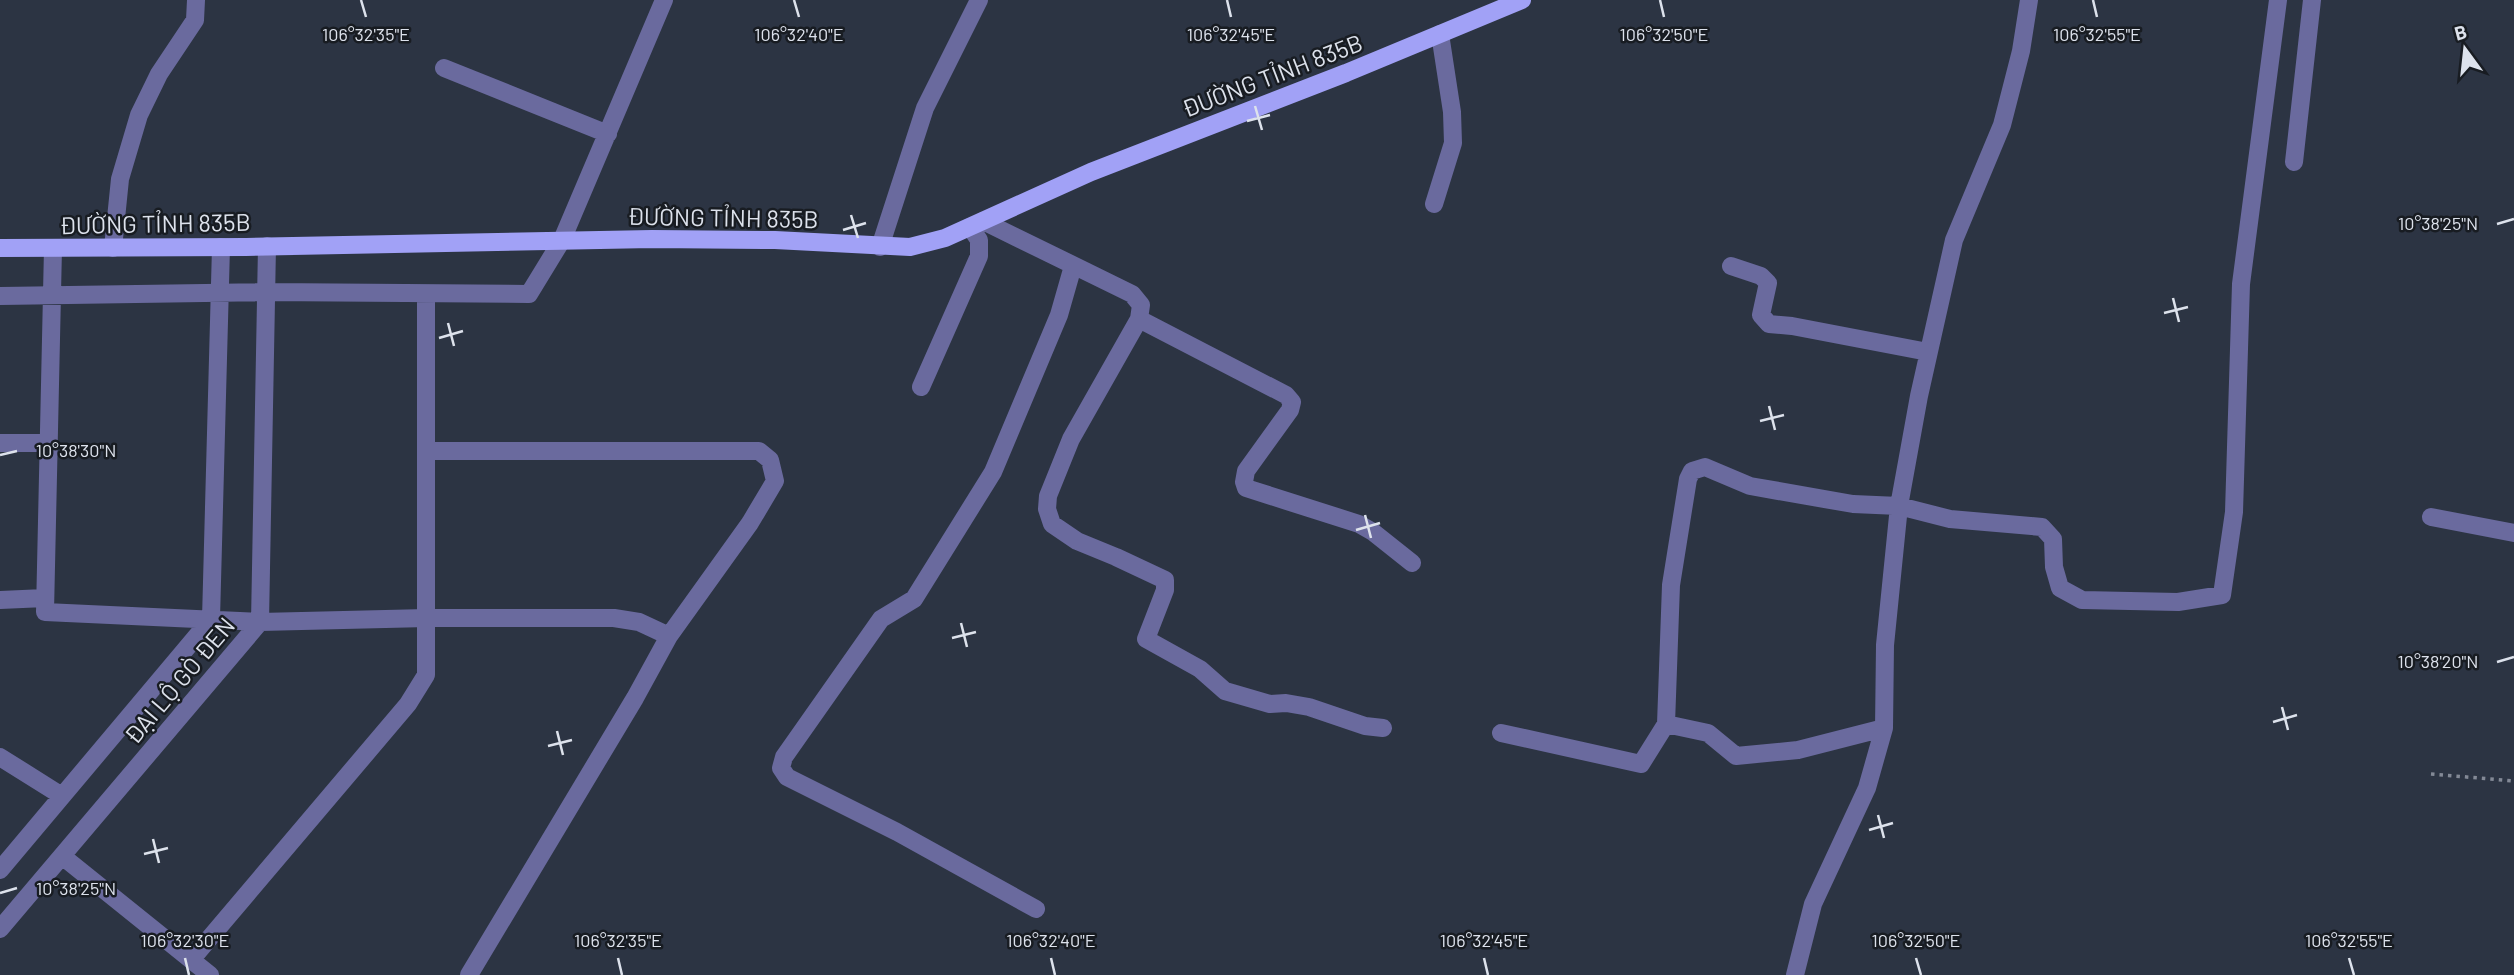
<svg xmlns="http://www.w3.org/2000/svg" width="2514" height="975" font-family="Barlow,sans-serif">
  <rect width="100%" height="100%" fill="#2c3443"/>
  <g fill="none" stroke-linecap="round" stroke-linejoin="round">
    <path stroke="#838996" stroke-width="3.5" stroke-dasharray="3.5 5" stroke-linecap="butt" d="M2431 774 2514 781"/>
    <path stroke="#6a6a9e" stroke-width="18" d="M444 68 608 134
      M2294 162 2312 0
      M1434 204 1453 143 1452 112 1440 34
      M983 221 1132 294 1141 305 1139 319 1071 439 1048 496 1047 509 1052 524 1077 541 1116 557 1165 580V590L1146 639 1200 669 1225 691 1270 704 1286 703 1309 707 1365 726 1383 728
      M880 247 925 108 979 0
      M53 248 45 612 260 622 427 618H614L639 622 669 636
      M113 248 120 179 139 115 159 74 195 20 196 0
      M1731 266 1761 276 1768 283 1761 315 1769 324 1792 326 1928 352
      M0 296 266 292 529 294 562 240 664 0
      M1139 319 1286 395 1292 402 1290 410 1246 471 1244 482 1246 488 1359 524 1373 532 1412 563
      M921 387 979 256V240L970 227
      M0 443H49
      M427 451H759L770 460 775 481 750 523 669 636 635 698 469 975
      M2431 517 2514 533
      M0 600 45 598
      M1666 724 1671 585 1688 479 1692 471 1705 467 1750 486 1853 504 1899 506 1950 519 2042 527 2053 539 2054 567 2060 588 2082 600 2178 602 2222 595 2234 512 2241 284 2278 0
      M1501 733 1641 764 1666 724 1708 733 1736 756 1798 750 1884 728
      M0 757 62 796
      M62 856 210 975
      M0 870 211 619 221 247
      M1036 909 897 832 787 777 781 768 784 757 881 619 914 599 993 472 1059 315 1073 266
      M0 929 260 622 267 246
      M191 960 408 704 426 675V294
      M1795 975 1813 904 1867 788 1884 728 1885 645 1899 506 1919 396 1954 240 2002 125 2021 51 2029 0"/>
    <path stroke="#a1a1f6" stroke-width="18" d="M0 248 246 247 652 239 775 240 910 247 945 238 1091 172 1346 73 1522 0"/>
  </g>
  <path fill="none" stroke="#dde2ec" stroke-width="2.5" d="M361 0 366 17M794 0 799 17M1227 0 1231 17M1660 0 1664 17M2093 0 2097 17M1255 106 1262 130M1247 121 1270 115M851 215 858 238M2497 224 2514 219M843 230 866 223M2173 298 2179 322M2164 313 2188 307M448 323 454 346M439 338 463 331M1769 406 1775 430M1760 421 1784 415M0 455 17 451M1365 515 1371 538M1356 530 1380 523M961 623 967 647M952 638 976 632M2497 662 2514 657M2282 707 2288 730M2273 722 2297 715M557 731 563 755M548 746 572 740M1878 815 1884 838M1869 830 1893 823M153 839 159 863M144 854 168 848M0 893 17 888M185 958 189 975M618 958 622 975M1051 958 1055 975M1484 958 1488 975M1916 958 1921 975M2349 958 2354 975"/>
  <g text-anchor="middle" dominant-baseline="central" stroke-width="5" stroke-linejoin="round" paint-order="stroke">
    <g font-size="24" fill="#dde2ec" stroke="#181c22">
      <text transform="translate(1272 75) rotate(-21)">ĐƯỜNG TỈNH 835B</text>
      <text transform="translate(723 217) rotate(1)">ĐƯỜNG TỈNH 835B</text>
      <text transform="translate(155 223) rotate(-1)">ĐƯỜNG TỈNH 835B</text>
      <text transform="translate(179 680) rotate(-50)">ĐẠI LỘ GÒ ĐEN</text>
    </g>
  </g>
  <g font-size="18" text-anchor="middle" fill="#dde2ec" stroke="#181c22" stroke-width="5" stroke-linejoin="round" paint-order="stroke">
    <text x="366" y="41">106°32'35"E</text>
    <text x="1231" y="41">106°32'45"E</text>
    <text x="799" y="41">106°32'40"E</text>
    <text x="1664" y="41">106°32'50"E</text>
    <text x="2097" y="41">106°32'55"E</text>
    <text x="2438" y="230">10°38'25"N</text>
    <text x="76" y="457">10°38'30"N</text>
    <text x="2438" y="668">10°38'20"N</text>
    <text x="76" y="895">10°38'25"N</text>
    <text x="185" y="947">106°32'30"E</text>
    <text x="618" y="947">106°32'35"E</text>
    <text x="1051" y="947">106°32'40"E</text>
    <text x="1484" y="947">106°32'45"E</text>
    <text x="1916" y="947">106°32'50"E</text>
    <text x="2349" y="947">106°32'55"E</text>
  </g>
  <g transform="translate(2465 49) rotate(345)" stroke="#181c22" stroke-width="5" paint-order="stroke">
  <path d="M0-5L12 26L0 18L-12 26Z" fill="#dde2ec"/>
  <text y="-10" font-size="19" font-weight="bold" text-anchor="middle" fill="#dde2ec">B</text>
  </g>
</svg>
